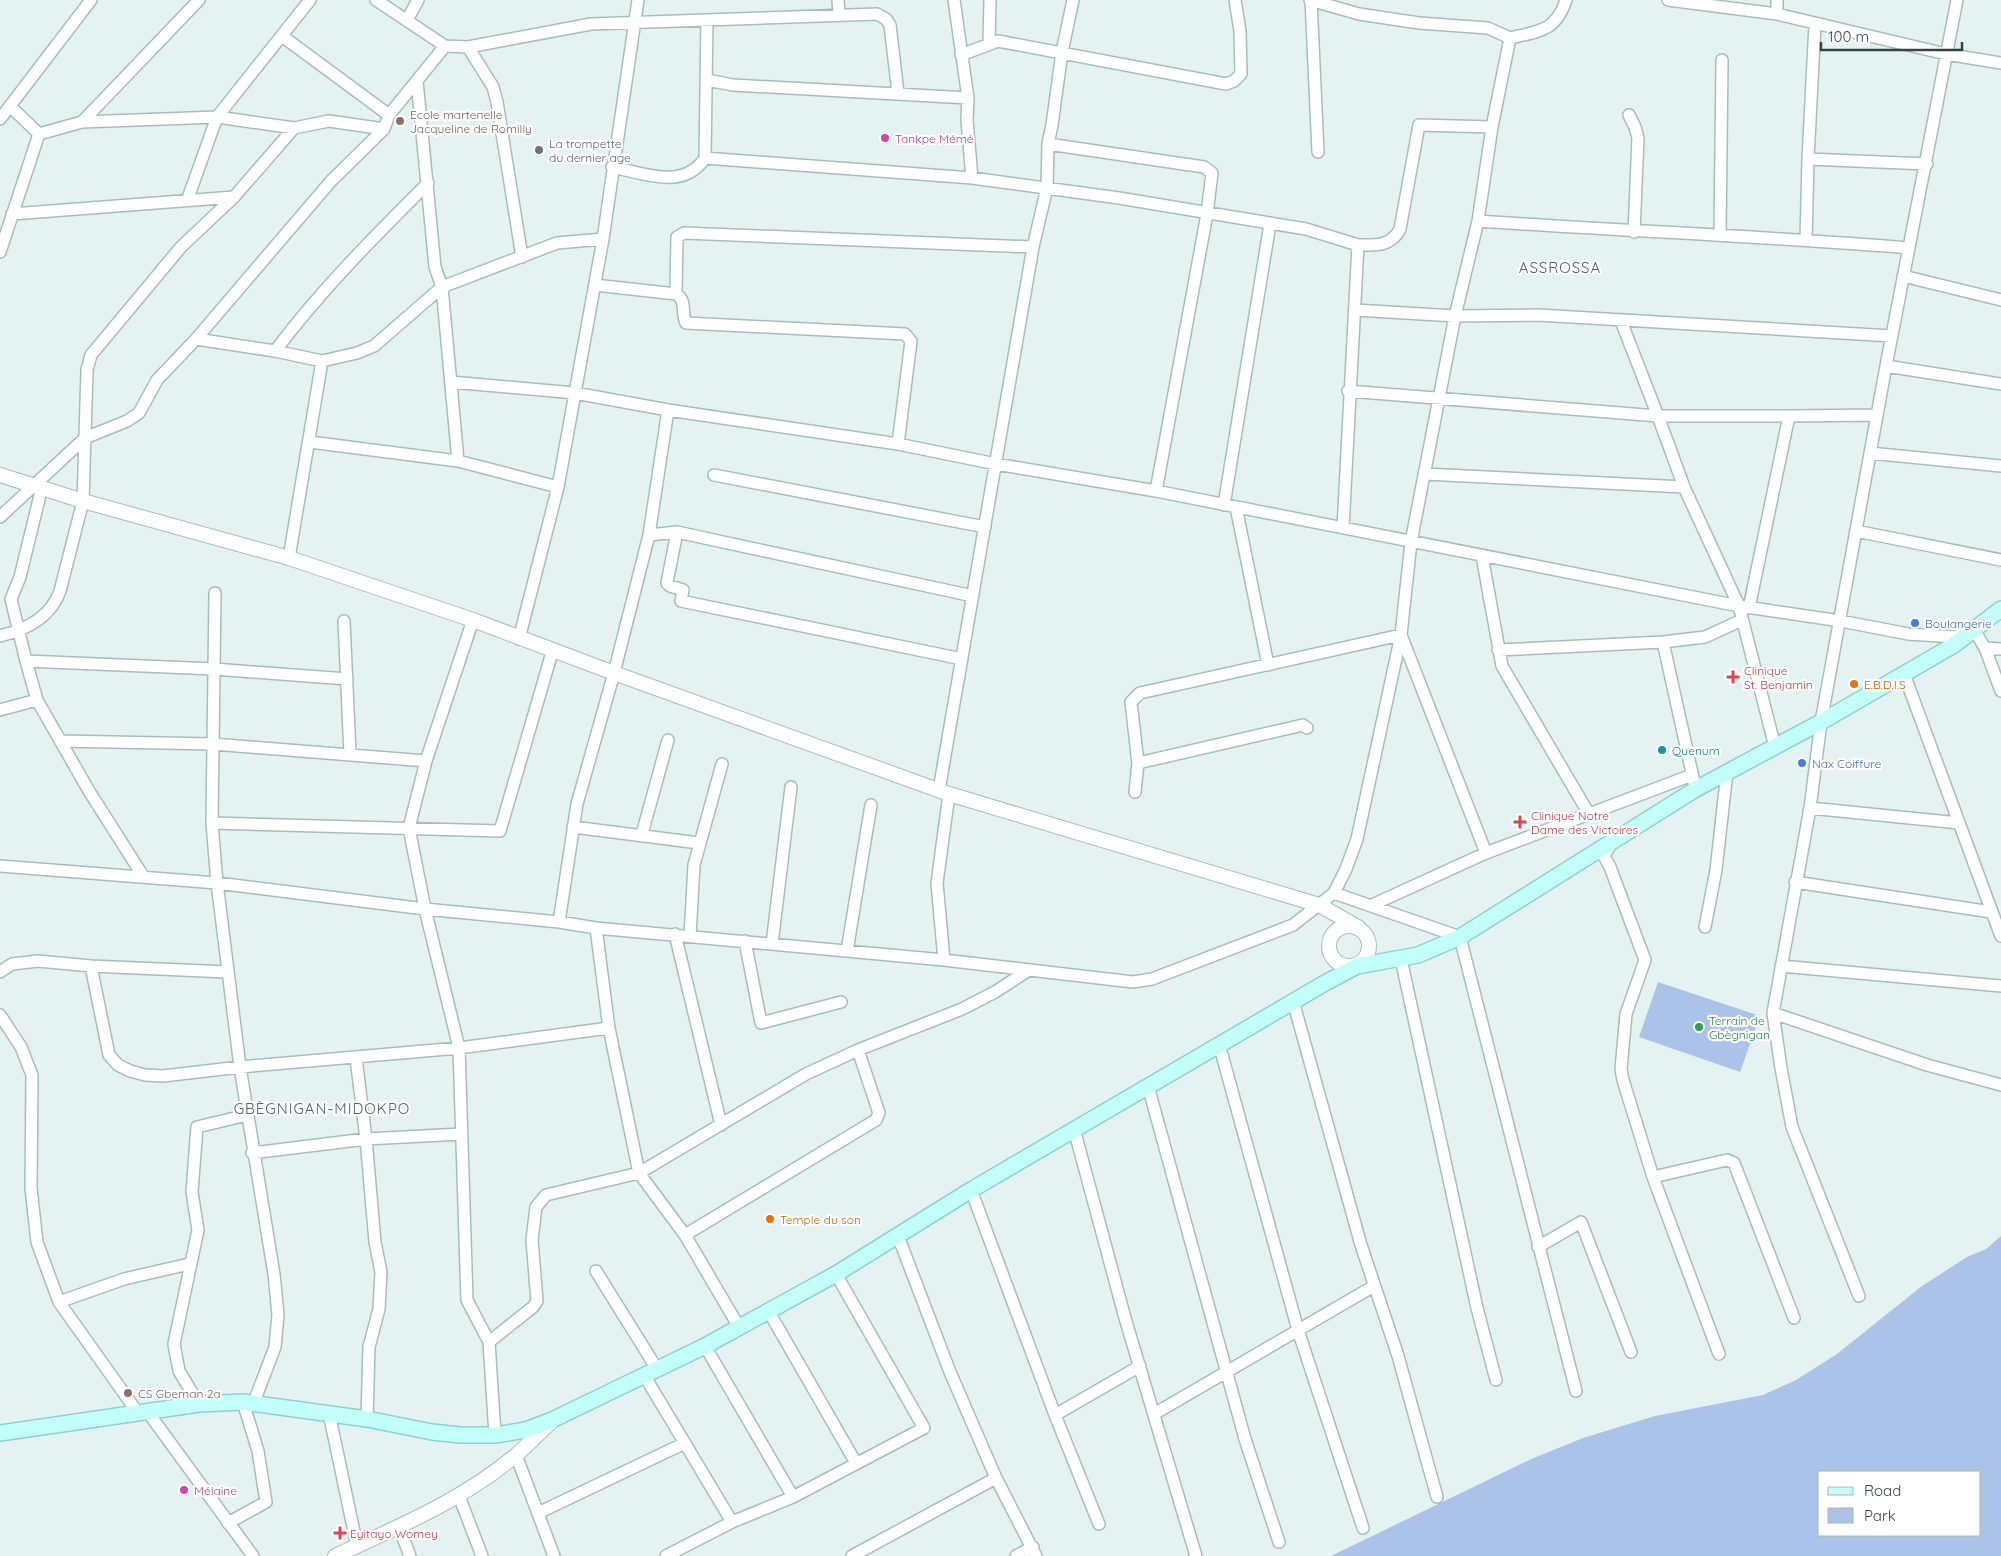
<svg xmlns="http://www.w3.org/2000/svg" width="2001" height="1556" font-family="Quicksand,sans-serif">
  <rect width="100%" height="100%" fill="#e4f3f1"/>
  <path fill="#abc2e9" fill-rule="evenodd" d="M1658 982 1760 1016 1740 1072 1639 1037Z
    M2001 1236V1556H1331L1529 1460 1583 1438 1655 1416 1763 1395 1796 1380 1837 1354 1922 1286 1967 1257 1986 1249ZM1980 1472V1535H1820V1472Z"/>
  <g fill="none" stroke-linecap="round" stroke-linejoin="round">
    <defs>
      <path id="minor" d="M376 0 445 46 468 47 591 24 877 14 886 19 890 25 898 93
        M838 0 839 15
        M954 0 968 98 967 120 972 178
        M1310 0 1359 14 1419 23 1488 28 1510 38C1540 31 1556 31 1566 0
        M1311 0 1318 152
        M1668 0 1777 14 1946 54 2001 63
        M1777 14V0
        M407 20 418 0
        M282 36 389 115
        M989 43 990 0
        M468 47 493 87 497 102 522 257
        M961 55 998 41 1226 84 1234 81 1241 74 1240 31 1235 0
        M707 80 733 85 968 98
        M417 81 435 267 442 287 458 461
        M11 107 39 134
        M1629 115 1635 127 1638 138 1634 232
        M0 119 91 0
        M82 122 199 0
        M39 134 82 122 217 117 294 128 329 121 384 129
        M1048 144 1204 167 1212 173 1207 214 1156 491
        M705 158 972 178 1119 198 1306 229 1358 245 1343 528
        M1808 159 1927 164
        M612 167C644 173 683 191 705 158L707 20
        M188 198 217 117 310 0
        M12 214 234 197
        M1478 221C1621 231 1765 236 1909 248
        M1720 235 1722 60
        M1806 240 1808 159 1815 24
        M1358 245C1375 245 1391 247 1400 229L1419 125 1492 127
        M0 252 39 134
        M1903 276 2001 300
        M595 285 676 294C687 300 681 313 686 323L905 334 911 341 898 444
        M676 294 677 237 684 233 1033 247
        M1355 310 1455 316 1538 315 1892 336
        M196 339 275 351 322 361 357 353 374 346 442 287 557 243 603 239
        M275 351C321 290 374 237 428 183
        M1886 366 2001 384
        M451 382 575 393 668 410 898 444 996 464 1156 491 1739 606 1684 487 1425 474
        M1348 391 1658 416 1621 321
        M310 442 458 461 558 487
        M1870 453 2001 466
        M714 475 985 527
        M42 487 20 577 11 599 26 661 37 700 89 791 143 876
        M1684 487 1658 416H1789
        M1224 505 1270 224
        M1236 507 1268 665
        M0 517 85 438 127 421 139 413 157 380 196 339 331 181 384 129 389 115 445 46
        M1856 531 2001 560
        M677 532 667 583 670 586 683 590 681 601 962 659
        M649 535 677 532 973 596
        M1482 556 1502 666 1589 814
        M289 558 322 361
        M215 593 212 823 217 883 240 1067 274 1274 278 1315 275 1347 254 1402
        M1749 608 1789 416 1877 415
        M473 620 426 761 409 828 425 909 459 1048 467 1300 489 1342 495 1435
        M344 621 350 754
        M0 636C25 630 51 617 60 591L83 501 87 370 91 355 181 247 234 197 294 128
        M519 639 558 487 575 393 603 239 638 0
        M1985 648 2001 649
        M1498 650 1663 642
        M26 661 214 669 347 679
        M1904 674 2001 936
        M0 710 37 700
        M61 741 213 744 426 761
        M1775 747 1739 606 1841 621 1908 634 1955 637 1974 630 1985 648 2001 691
        M1138 763 1303 725 1307 728
        M1694 782 1663 642 1705 637 1742 620
        M939 790 1033 247 1047 188 1048 144 1052 125 1062 52 1073 0
        M1135 792 1138 763 1131 702 1140 693 1401 635 1486 853
        M1810 808 1959 823
        M212 823 500 831 553 649
        M573 827 699 843
        M642 834 668 740
        M1611 844 1604 856 1610 867 1645 960 1626 1014 1621 1069 1623 1080 1653 1177 1719 1354
        M0 866 217 883 425 909 559 922 596 928 944 960 1133 982 1152 979 1293 925 1334 893 1346 869 1357 839 1401 635 1411 542 1455 316 1478 221 1492 127 1510 38
        M1795 882 1991 912
        M1334 893 1460 937 1576 1391
        M1372 905 1486 853 1692 775
        M559 922 577 804 614 673 649 535 668 410
        M1705 927 1716 870 1727 772
        M596 928 609 1028 639 1173 685 1235 739 1327
        M675 934 721 1125
        M690 936 694 865 722 764
        M745 941 761 1023 841 1002
        M772 944 791 787
        M847 951 871 805
        M1401 959 1477 1308 1496 1380
        M944 960 937 883 949 794
        M91 966 109 1055 118 1065 130 1071 145 1075 163 1076 240 1067 459 1048 609 1028
        M1781 966 2001 986
        M0 972 12 964 38 961 91 966 227 972
        M1293 1001 1361 1245 1398 1356 1437 1497
        M1773 1013 1927 1065 2001 1085
        M0 1015 21 1047 32 1075 31 1188 37 1242 59 1302 138 1413
        M1219 1044 1298 1330 1363 1528
        M356 1058 366 1139 375 1242 381 1272 379 1309 369 1347 367 1419
        M1148 1086 1245 1439 1279 1542
        M1074 1129 1125 1318 1196 1556
        M252 1153 366 1139 461 1134
        M1653 1177 1727 1160 1734 1163 1794 1318
        M971 1190 1055 1415 1099 1524
        M685 1235 876 1120 879 1113 858 1050
        M898 1236 950 1372 996 1478 1036 1556
        M1538 1247 1581 1222 1631 1352
        M596 1271 657 1369
        M1859 1296 1792 1127 1781 1068 1773 1013 1810 808 1821 722 1886 366 1957 0
        M59 1302 124 1279 189 1264
        M769 1312 856 1463
        M489 1342 533 1307 537 1301 532 1240 536 1207 546 1195 639 1173 806 1074 858 1050 962 1009 995 992 1029 970
        M705 1346 793 1497
        M644 1375 732 1522
        M199 1404 179 1371 174 1344 198 1230 192 1192 197 1127 247 1115
        M147 1411 253 1556
        M329 1413 357 1546
        M1154 1414 1374 1286
        M1055 1415 1140 1366
        M516 1455 554 1556
        M459 1496 482 1556
        M538 1513 685 1443
        M228 1523 266 1502 258 1451 243 1402
        M399 1527 410 1556
        M666 1556 732 1522 793 1497 924 1428 836 1274
        M852 1556 996 1478
        M1016 1556 1033 1547"/>
      <path id="tertiary" d="M0 475 83 501 289 558 473 620 614 673 949 794 1319 905 1358 927
        M1329 946a20 20 0 1 1 40 0a20 20 0 1 1-40 0Z
        M335 1556C398 1527 463 1500 516 1455 528 1445 540 1432 552 1421"/>
      <path id="secondary" d="M0 1433 199 1404 243 1402 367 1419 432 1432 460 1435H495L526 1430 552 1420 705 1346 836 1274 971 1190 1325 983 1357 966 1418 955 1460 937 1696 789 1821 722 1954 645 2001 609"/>
    </defs>
    <use href="#minor" stroke="#a6beba" stroke-width="14"/>
    <use href="#tertiary" stroke="#a6beba" stroke-width="16"/>
    <use href="#secondary" stroke="#90d1cc" stroke-width="18"/>
    <use href="#minor" stroke="#fff" stroke-width="11"/>
    <use href="#tertiary" stroke="#fff" stroke-width="14"/>
    <use href="#secondary" stroke="#c2fffb" stroke-width="15"/>
  </g>
  <g fill="#8d6e63" stroke="#fff" stroke-width="2">
    <circle cx="400" cy="121" r="5"/>
    <circle cx="128" cy="1393" r="5"/>
  </g>
  <g fill="#d1479c" stroke="#fff" stroke-width="2">
    <circle cx="885" cy="138" r="5"/>
    <circle cx="184" cy="1490" r="5"/>
  </g>
  <circle fill="#6b7280" stroke="#fff" stroke-width="2" cx="539" cy="150" r="5"/>
  <g fill="#3f7fe0" stroke="#fff" stroke-width="2">
    <circle cx="1915" cy="623" r="5"/>
    <circle cx="1802" cy="763" r="5"/>
  </g>
  <g fill="#e0444e" stroke="#fff" stroke-width="2">
    <path d="M1730.5 669.5h5v5h5v5h-5v5h-5v-5h-5v-5h5z"/>
    <path d="M1517.5 814.5h5v5h5v5h-5v5h-5v-5h-5v-5h5z"/>
    <path d="M337.5 1525.5h5v5h5v5h-5v5h-5v-5h-5v-5h5z"/>
  </g>
  <g fill="#e8710a" stroke="#fff" stroke-width="2">
    <circle cx="1854" cy="684" r="5"/>
    <circle cx="770" cy="1219" r="5"/>
  </g>
  <circle fill="#0f9aa8" stroke="#fff" stroke-width="2" cx="1662" cy="750" r="5"/>
  <circle fill="#2e9e5b" stroke="#fff" stroke-width="2" cx="1699" cy="1027" r="5"/>
  <g text-anchor="middle" dominant-baseline="central" stroke-width="4.5" stroke-linejoin="round" paint-order="stroke">
    <g font-size="12" fill="#785e54" stroke="#fff" text-anchor="start">
      <text x="410" y="114">Ecole martenelle<tspan x="410" dy="14">Jacqueline de Romilly</tspan></text>
      <text x="138" y="1393">CS Gbeman 2a</text>
    </g>
    <g font-size="12" fill="#b23c85" stroke="#fff" text-anchor="start">
      <text x="895" y="138">Tankpe Mémé</text>
      <text x="194" y="1490">Mélaine</text>
    </g>
    <g font-size="12" fill="#5b616d" stroke="#fff" text-anchor="start">
      <text x="549" y="143">La trompette<tspan x="549" dy="14">du dernier age</tspan></text>
    </g>
    <g font-size="12" fill="#366cbe" stroke="#fff" text-anchor="start">
      <text x="1925" y="623">Boulangerie</text>
      <text x="1812" y="763">Nax Coiffure</text>
    </g>
    <g font-size="12" fill="#be3a42" stroke="#fff" text-anchor="start">
      <text x="1744" y="670">Clinique<tspan x="1744" dy="14">St. Benjamin</tspan></text>
      <text x="1531" y="815">Clinique Notre<tspan x="1531" dy="14">Dame des Victoires</tspan></text>
      <text x="350" y="1533">Eyitayo Womey</text>
    </g>
    <g font-size="12" fill="#c56008" stroke="#fff" text-anchor="start">
      <text x="1864" y="684">E.B.D.I.S</text>
      <text x="780" y="1219">Temple du son</text>
    </g>
    <g font-size="12" fill="#0d838f" stroke="#fff" text-anchor="start">
      <text x="1672" y="750">Quenum</text>
    </g>
    <g font-size="12" fill="#27864d" stroke="#fff" text-anchor="start">
      <text x="1709" y="1020">Terrain de<tspan x="1709" dy="14">Gbègnigan</tspan></text>
    </g>
    <g font-size="15" letter-spacing="1" fill="#4a6861" stroke="#fff">
      <text x="1560" y="267">ASSROSSA</text>
      <text x="322" y="1108">GBÈGNIGAN-MIDOKPO</text>
    </g>
  </g>
  <rect x="1818" y="1471" width="162" height="65" fill="#ffffff" stroke="#aeb5b3"/>
  <rect x="1828" y="1487" width="25" height="8" fill="#c2fffb" stroke="#aeb5b3"/>
  <text x="1864" y="1496" font-size="15" fill="#344541">Road</text>
  <rect x="1828" y="1508" width="25" height="15" fill="#abc2e9" stroke="#aeb5b3"/>
  <text x="1864" y="1521" font-size="15" fill="#344541">Park</text>
  <path d="M1821 42v8h141v-8" fill="none" stroke="#344541" stroke-width="2.5"/>
  <text x="1828" y="42" font-size="15" fill="#344541" stroke="#ffffff" stroke-width="4" paint-order="stroke">100 m</text>
</svg>
